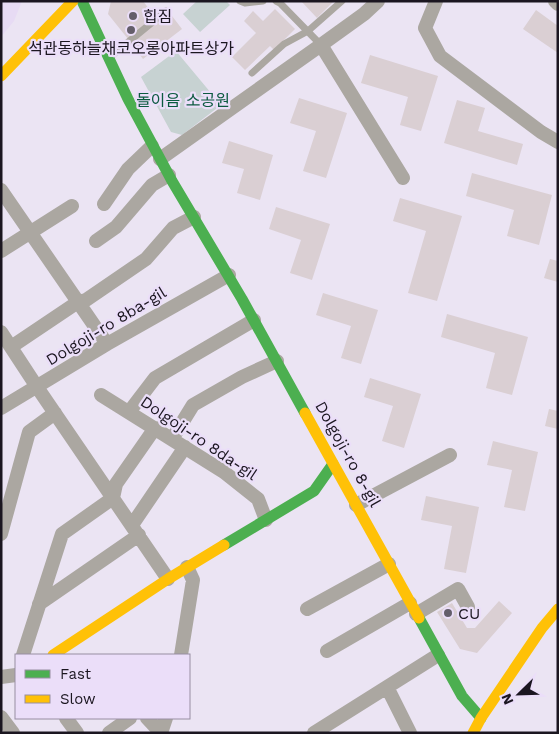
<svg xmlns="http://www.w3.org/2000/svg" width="559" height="734" font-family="'Work Sans','Noto Sans KR',sans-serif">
  <rect width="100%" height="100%" fill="#ebe4f3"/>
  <path fill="#e7dbf4" d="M1 1H22L14 21 1 37Z"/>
  <path fill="#c7d2d2" d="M197 1H226L230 5 200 32 183 14Z
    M176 51 221 105 182 135 171 132 141 77Z"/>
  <path fill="#dacfd3" d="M111 1H143L156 18 128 39 108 14Z
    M301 1H334L317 18Z
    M275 9 295 29 274 50 270 46 245 70 232 57 256 33 244 21 253 11 263 21Z
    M536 10 558 26V53L523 29Z
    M169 12 182 29 143 59 130 42Z
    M370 55 438 76 421 131 400 125 408 97 361 83Z
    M299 98 347 113 326 178 303 171 316 131 290 123Z
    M457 100 485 108 478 131 523 144 517 165 444 143Z
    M229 141 273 155 260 200 237 193 244 169 222 163Z
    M472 173 552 195 539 245 507 236 514 210 466 196Z
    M400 198 462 216 437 301 408 293 426 231 393 221Z
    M276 207 330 224 312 280 290 273 301 240 269 229Z
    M550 259 558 261V282L544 278Z
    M323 293 378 310 361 364 341 358 351 326 316 315Z
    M447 314 528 337 512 395 486 388 495 353 441 337Z
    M370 378 421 394 404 448 382 441 393 406 364 397Z
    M549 409 558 411V429L545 426Z
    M493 441 538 452 525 511 504 507 512 470 487 465Z
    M426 496 479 507 466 573 444 569 452 526 421 520Z
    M499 601 512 613 477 653 460 649 437 612 452 603 467 628H475Z"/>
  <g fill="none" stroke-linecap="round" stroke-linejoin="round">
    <path stroke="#aba7a1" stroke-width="7" d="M240 1 245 3 263 1
      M276 1 280 3 321 45
      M110 57 166 11
      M252 73 284 44 308 31 342 1"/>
    <path stroke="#aba7a1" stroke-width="14" d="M436 1 425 28 440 56 541 132 558 142
      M555 1 558 4
      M321 45 403 178
      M160 159 321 45 364 14 378 1
      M1 190 107 344
      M104 204 128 169 152 146
      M96 241 116 227 152 185 169 175
      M1 251 72 206
      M1 332 37 387 168 579
      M11 347 78 302 86 300 146 259 173 228 194 217
      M101 395 224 472 258 499 266 520
      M1 408 107 344 229 275
      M129 412 155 378 254 320
      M172 439 193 405 242 377 277 361
      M356 505 450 455
      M132 525 185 447
      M1 534 29 432 55 413
      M39 604 139 535
      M307 609 389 564
      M416 614 458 589 468 607
      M327 651 410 603
      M23 655 62 534 113 498 116 484 155 428
      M181 655 193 580 187 567
      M1 677 16 675
      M387 687 410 733
      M1 717 13 733
      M66 718 77 733
      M147 718 161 733
      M109 733 130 718
      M161 733 166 718
      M314 733 438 655"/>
    <path stroke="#4caf50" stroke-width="11" d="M82 1 128 99 172 181 242 299 305 413
      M224 545 314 491 333 464
      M419 618 462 696 481 718"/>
    <path stroke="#ffc107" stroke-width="11" d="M1 76 73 1
      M305 413 419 618
      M53 655 168 579 224 545
      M473 733 481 718 542 628 558 609"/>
  </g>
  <g fill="#645e6a" stroke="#ebdef9" stroke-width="2">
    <circle cx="133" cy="16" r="5"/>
    <circle cx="131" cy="30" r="5"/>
    <circle cx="448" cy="613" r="5"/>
  </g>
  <g text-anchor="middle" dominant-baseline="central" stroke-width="4.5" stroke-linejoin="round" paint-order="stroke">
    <g font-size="16" fill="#1b1620" stroke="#ebdef9" text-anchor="start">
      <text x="143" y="16">힙짐</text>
      <text x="131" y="48" text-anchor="middle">석관동하늘채코오롱아파트상가</text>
      <text x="458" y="613">CU</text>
    </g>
    <g font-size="16" fill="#0c5a40" stroke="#ebdef9">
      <text x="183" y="100">돌이음 소공원</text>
    </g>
    <g font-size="16" fill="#1b1620" stroke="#ebdef9">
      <text transform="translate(106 326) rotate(-31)">Dolgoji-ro 8ba-gil</text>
      <text transform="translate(199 438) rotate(34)">Dolgoji-ro 8da-gil</text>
      <text transform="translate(348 454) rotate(61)">Dolgoji-ro 8-gil</text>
    </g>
  </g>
  <rect width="559" height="734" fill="none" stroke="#1b1620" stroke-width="5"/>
  <rect x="15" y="654" width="175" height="65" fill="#ebdef9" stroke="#988ea2"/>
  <rect x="25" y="670" width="25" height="8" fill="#4caf50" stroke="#988ea2"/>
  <text x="60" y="679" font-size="15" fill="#1b1620">Fast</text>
  <rect x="25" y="695" width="25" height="8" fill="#ffc107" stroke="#988ea2"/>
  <text x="60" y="704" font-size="15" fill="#1b1620">Slow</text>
  <g transform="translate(519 694) rotate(247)" stroke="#ebdef9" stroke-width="4" paint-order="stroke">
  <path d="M0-4L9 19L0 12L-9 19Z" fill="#1b1620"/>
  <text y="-8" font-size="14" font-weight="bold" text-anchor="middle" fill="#1b1620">N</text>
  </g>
</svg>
